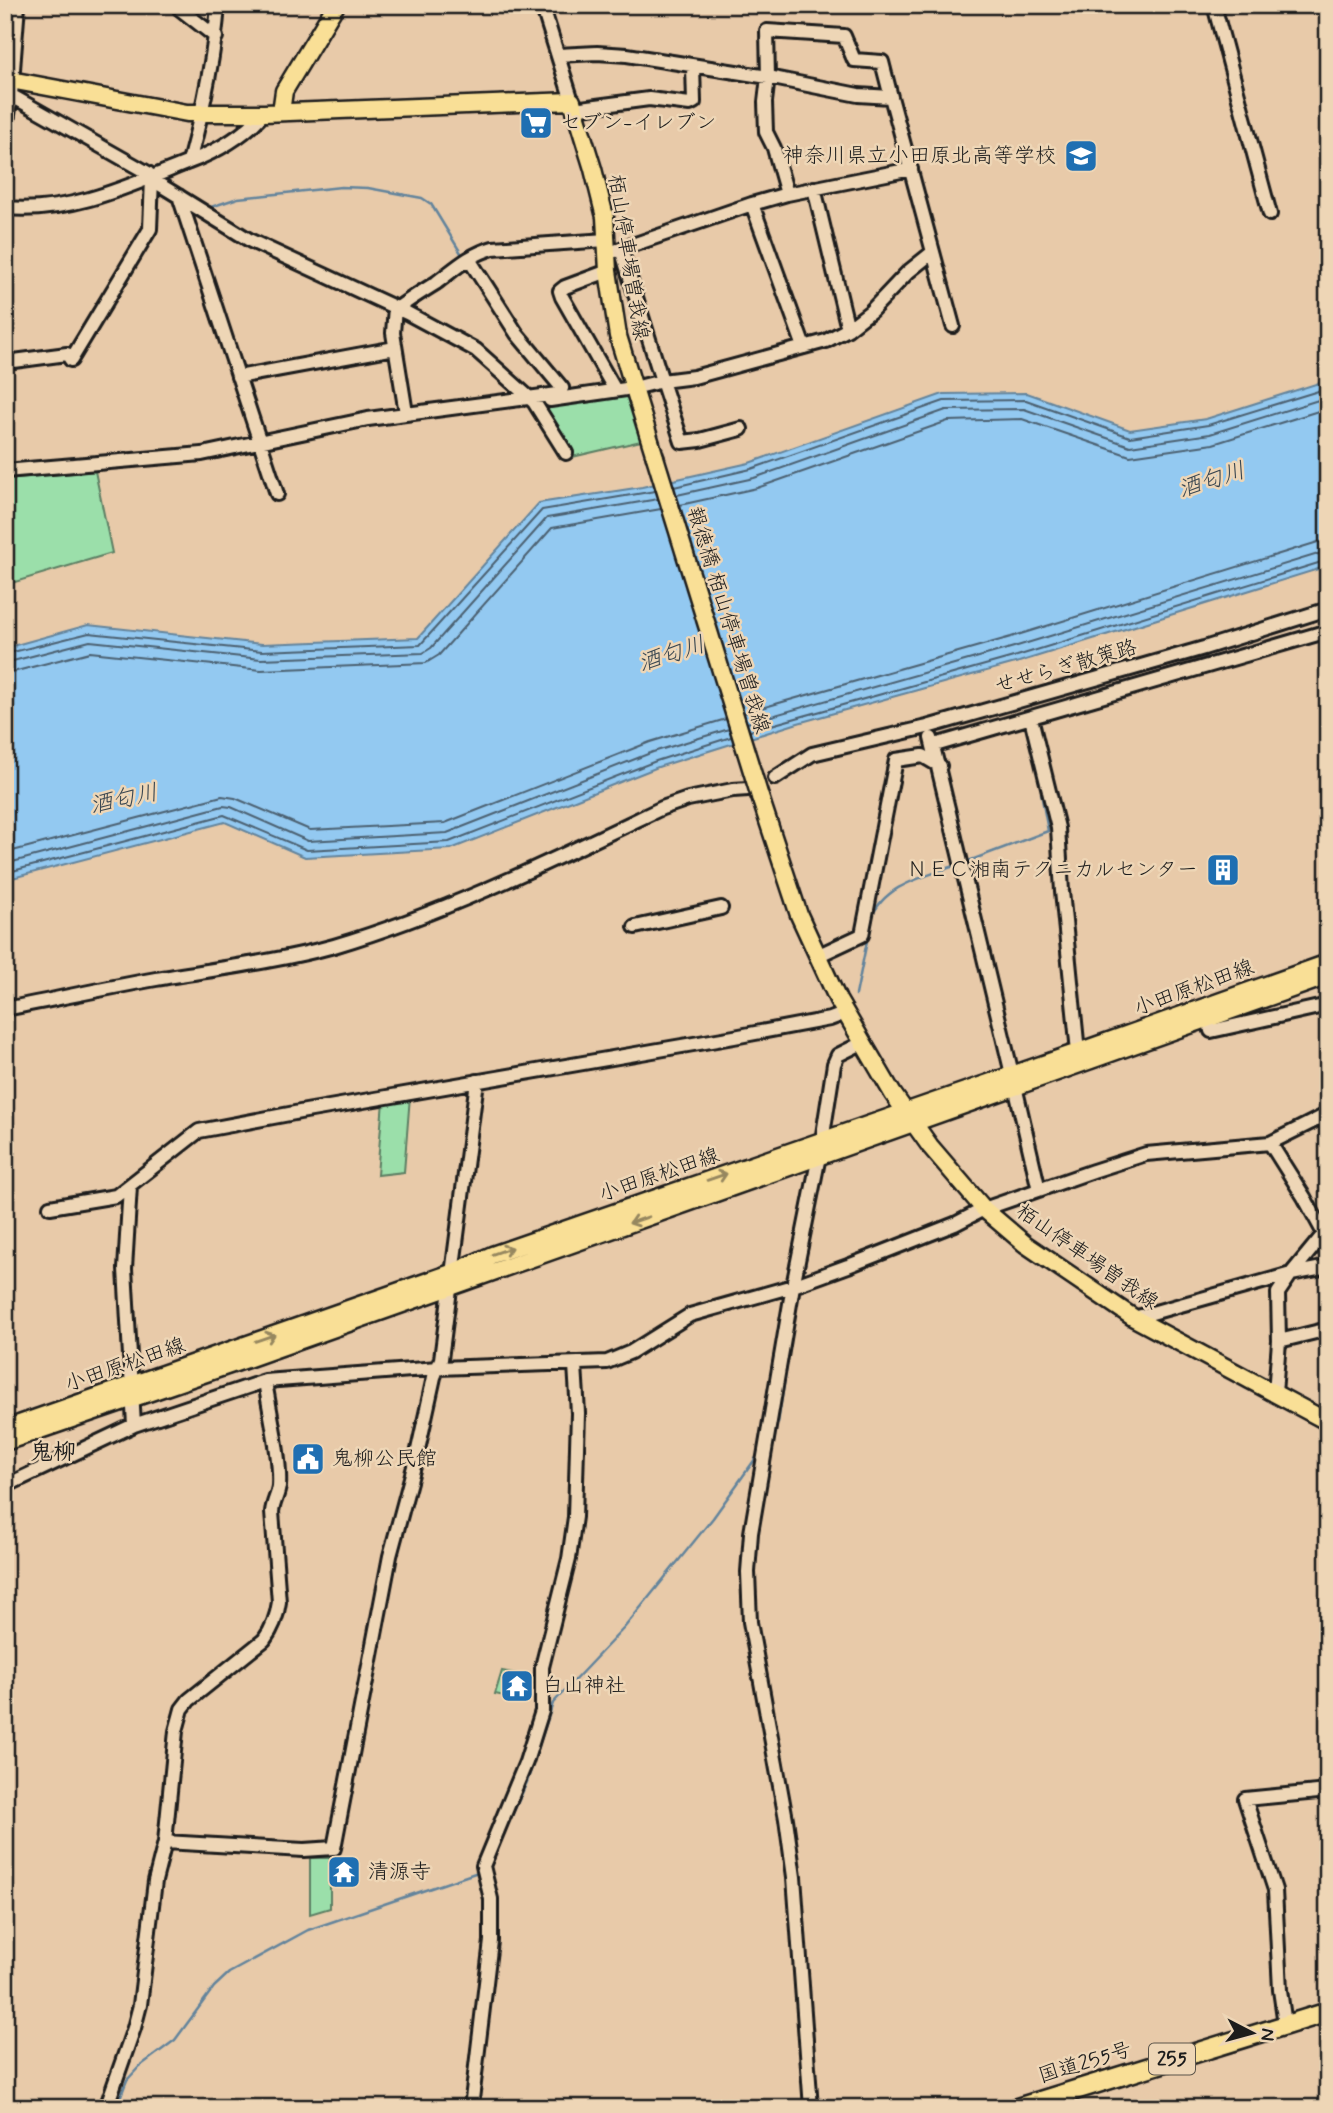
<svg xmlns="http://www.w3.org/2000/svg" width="1333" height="2113" font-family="Mynerve,'Klee One',sans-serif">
  <rect width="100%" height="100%" fill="#e8caa9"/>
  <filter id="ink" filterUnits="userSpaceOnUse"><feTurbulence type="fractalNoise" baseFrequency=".0143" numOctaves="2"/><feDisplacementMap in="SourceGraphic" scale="14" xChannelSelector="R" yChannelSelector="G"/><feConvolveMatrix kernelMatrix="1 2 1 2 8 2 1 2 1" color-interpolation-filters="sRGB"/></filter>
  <g filter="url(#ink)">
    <path fill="#9bdfaa" stroke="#5c7e63" stroke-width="2" d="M627 393 641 441 572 457 539 405Z
      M95 471 112 553 5 585V479Z
      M410 1096 404 1172 377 1175 383 1101Z
      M502 1671 534 1677V1684L521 1683 519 1699 495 1694Z
      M310 1858H330V1908L310 1914Z"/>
    <path fill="#93c9f1" stroke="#63849c" stroke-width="2" d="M1328 380V566L1019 662 798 723 658 767 451 849 305 857 225 822 5 880V648L88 625 262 644 418 638 539 503 642 487 749 463 943 394 1027 393 1130 430 1206 419Z"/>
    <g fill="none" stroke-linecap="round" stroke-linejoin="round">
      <path stroke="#4c6171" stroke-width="2" d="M674 487 751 469 944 401 1026 400 1130 437 1208 425 1328 388
        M677 495 754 478 946 410 1024 409 1130 446 1210 434 1328 397
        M680 505 757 488 948 421 1022 419 1130 456 1213 444 1328 408
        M5 654 89 633 262 651 420 645 542 510 655 491
        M5 663 90 641 261 659 423 653 431 648 547 518 658 499
        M5 674 90 652 261 670 426 663 439 655 552 528 661 509
        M744 713 1011 637 1318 542 1328 541
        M747 723 1014 647 1328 551
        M750 731 1017 656 1328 560
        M5 853 222 796 235 798 310 830 445 823 650 742 726 719
        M5 864 223 806 231 807 308 841 447 833 653 752 729 729
        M5 873 224 815 307 850 449 842 656 761 731 737"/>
      <path stroke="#63849c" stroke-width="2.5" d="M162 178 183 192
        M208 208 238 198 341 187 368 188 422 198 431 204 464 258
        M1038 722 1080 709
        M1032 747 1039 782
        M966 862 1048 831 1041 793
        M871 919C884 884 925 877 957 865
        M856 995 868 936
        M833 1112 842 1063
        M804 1270 819 1186
        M775 1428 778 1423 797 1301
        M498 1847 527 1782 553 1703 624 1628 713 1518 758 1455
        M116 2108 127 2080 140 2066 175 2040 214 1987 229 1973 308 1930 481 1871"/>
      <defs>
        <path id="minor" d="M180 5V9L216 37
          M542 5 572 101
          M1214 5 1270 214
          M558 55 597 53 627 55 768 77 858 95 891 97 933 252 908 272 871 311 848 329 826 341 694 377 662 381 621 249
          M5 92 148 173 154 181 251 241 407 313 476 350 534 402 566 453
          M574 109 649 99 690 104 694 102 693 66
          M5 135 11 95 18 5
          M189 162C218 151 243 137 264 113
          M814 188 848 329
          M787 194 774 148 766 132 765 102 768 77 767 31 844 36 854 60 882 62 891 97
          M179 196 277 494
          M752 204 804 347
          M5 208C70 214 129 186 189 162 203 110 214 60 218 5
          M615 251 752 204 787 194 911 169
          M933 252 953 326
          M608 271 565 287 560 291 562 297 615 390
          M395 307 393 333 406 413
          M398 308C410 299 423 291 436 283 456 268 469 255 493 248L606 240
          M5 359 14 361 67 354 71 360 150 229 152 178
          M238 377 395 348
          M642 386 662 381 682 442 700 440 741 429
          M550 400 626 389
          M5 471 202 454 368 419 558 394 562 388 517 334 469 259
          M1031 718 1058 828 1062 891 1078 1052
          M931 738 1012 1074
          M935 745 1328 631
          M775 778 812 754 927 727 1204 648 1328 609
          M635 927 721 908
          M817 956 862 935 896 760 923 756 940 766
          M5 1009C56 999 106 988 156 979 215 969 276 962 334 946 448 912 555 859 662 808L688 799 733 790 748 789
          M1208 1018 1211 1031 1328 1005
          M1015 1086 1039 1190
          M822 1141 834 1064 838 1055 862 1043
          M1270 1143 1304 1197 1327 1239
          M130 1186 125 1269 134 1425
          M50 1207 116 1196 199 1131 300 1112 734 1037 830 1019 846 1013
          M1134 1318 1291 1274 1328 1267
          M1279 1341 1328 1329
          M1275 1393 1279 1341 1278 1293 1291 1274 1328 1229
          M5 1486 134 1425 265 1381 438 1368 607 1362 631 1352 690 1315 793 1286 848 1266 955 1224 984 1209 1093 1171 1146 1154 1270 1143 1328 1114
          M165 1842 304 1850 334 1848 390 1556 416 1459 434 1377 441 1359 477 1081
          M1285 2024 1280 1990 1275 1890 1245 1799 1328 1791
          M106 2108 134 2028 140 2005 155 1881 165 1842 176 1731 182 1709 189 1700 264 1640C273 1628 277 1617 279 1602L272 1512C273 1502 278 1495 279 1486 281 1459 269 1409 265 1381
          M471 2108 491 1941V1899L483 1866 526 1762 542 1711V1667L569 1559 575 1517 578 1413 575 1365
          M811 2108 794 1877 786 1819 750 1622 748 1572 751 1533 793 1286 819 1156"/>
        <path id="major" d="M5 79 187 113H264L572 101 593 169 605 217 608 271 618 336 655 457
          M281 112 284 91 336 5
          M760 797 799 915 838 1000 893 1094 930 1146 984 1209 1025 1244 1134 1318 1328 1422
          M5 1429 454 1272 492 1255 1078 1052 1328 963
          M5 1442 250 1358 1328 976"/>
        <path id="highway" d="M1017 2108 1328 2012"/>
      </defs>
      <use href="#minor" stroke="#1c1c1c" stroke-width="18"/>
      <use href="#major" stroke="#1c1c1c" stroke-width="21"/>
      <use href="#highway" stroke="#1c1c1c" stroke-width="23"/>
      <use href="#minor" stroke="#eed6b6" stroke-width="12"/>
      <use href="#major" stroke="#f9df96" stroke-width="16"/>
      <use href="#highway" stroke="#f9df96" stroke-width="18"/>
      <defs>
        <path id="major-bridge" d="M655 457 760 797"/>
      </defs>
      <use href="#major-bridge" stroke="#1c1c1c" stroke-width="21" stroke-linecap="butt"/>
      <use href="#major-bridge" stroke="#f9df96" stroke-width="16"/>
    </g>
    <defs><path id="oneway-shaft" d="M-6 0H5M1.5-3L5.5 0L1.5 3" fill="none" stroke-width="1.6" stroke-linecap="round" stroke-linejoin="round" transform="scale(1.75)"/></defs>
    <g stroke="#96875f">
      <use href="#oneway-shaft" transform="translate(717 1177) rotate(-19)"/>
      <use href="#oneway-shaft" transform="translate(639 1220) rotate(161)"/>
      <use href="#oneway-shaft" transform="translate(502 1251) rotate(-19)"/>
      <use href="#oneway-shaft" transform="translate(265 1338) rotate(-19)"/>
    </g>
  </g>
  <defs>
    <symbol id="supermarket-square" viewBox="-11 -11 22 22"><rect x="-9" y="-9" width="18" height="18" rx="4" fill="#1f6fb2" stroke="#eed6b6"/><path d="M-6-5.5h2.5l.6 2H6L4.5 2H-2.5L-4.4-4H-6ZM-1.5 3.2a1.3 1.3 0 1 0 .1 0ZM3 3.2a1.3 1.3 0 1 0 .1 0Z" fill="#fff"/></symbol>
    <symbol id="school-square" viewBox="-11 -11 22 22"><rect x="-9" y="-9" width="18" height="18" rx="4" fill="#1f6fb2" stroke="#eed6b6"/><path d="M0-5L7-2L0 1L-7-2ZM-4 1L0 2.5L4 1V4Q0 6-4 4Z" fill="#fff"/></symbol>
    <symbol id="building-square" viewBox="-11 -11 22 22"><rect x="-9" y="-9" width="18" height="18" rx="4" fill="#1f6fb2" stroke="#eed6b6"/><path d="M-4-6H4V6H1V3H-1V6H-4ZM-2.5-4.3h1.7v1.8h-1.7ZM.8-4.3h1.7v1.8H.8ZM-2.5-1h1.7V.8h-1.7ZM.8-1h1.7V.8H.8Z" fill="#fff"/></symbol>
    <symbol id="civic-square" viewBox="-11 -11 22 22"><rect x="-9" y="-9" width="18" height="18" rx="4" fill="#1f6fb2" stroke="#eed6b6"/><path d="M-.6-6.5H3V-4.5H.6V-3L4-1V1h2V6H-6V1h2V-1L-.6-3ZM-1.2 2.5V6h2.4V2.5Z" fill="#fff"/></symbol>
    <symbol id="temple-square" viewBox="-11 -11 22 22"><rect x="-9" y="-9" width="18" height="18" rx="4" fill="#1f6fb2" stroke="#eed6b6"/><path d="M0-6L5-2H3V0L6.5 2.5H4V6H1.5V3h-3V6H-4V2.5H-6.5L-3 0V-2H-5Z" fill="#fff"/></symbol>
  </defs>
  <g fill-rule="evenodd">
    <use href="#supermarket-square" x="517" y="104" width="38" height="38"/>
    <use href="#school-square" x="1062" y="137" width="38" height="38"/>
    <use href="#building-square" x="1204" y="851" width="38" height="38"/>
    <use href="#civic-square" x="289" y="1440" width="38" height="38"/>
    <use href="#temple-square" x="498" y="1667" width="38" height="38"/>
    <use href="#temple-square" x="325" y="1853" width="38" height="38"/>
  </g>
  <g text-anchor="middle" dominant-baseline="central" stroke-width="5" stroke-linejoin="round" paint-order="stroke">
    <rect fill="#eed6b6" stroke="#5b544a" stroke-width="2" x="1149" y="2043.5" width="46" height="31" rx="5"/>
    <g font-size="19" font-weight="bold" fill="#1c1c1c">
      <text x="1172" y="2059">255</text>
    </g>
    <g font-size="21" fill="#1c1c1c" stroke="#eed6b6" text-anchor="start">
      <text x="560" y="123">セブン-イレブン</text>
      <text x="1056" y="156" text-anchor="end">神奈川県立小田原北高等学校</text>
      <text x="1198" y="870" text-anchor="end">ＮＥＣ湘南テクニカルセンター</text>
      <text x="332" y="1459">鬼柳公民館</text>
      <text x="542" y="1686">白山神社</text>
      <text x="368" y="1872">清源寺</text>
    </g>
    <g font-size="21" fill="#1c1c1c" stroke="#eed6b6">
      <text transform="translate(628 257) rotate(81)">栢山停車場曽我線</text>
      <text transform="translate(728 620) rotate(73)">報徳橋 栢山停車場曽我線</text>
      <text transform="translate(1066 667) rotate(-16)">せせらぎ散策路</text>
      <text transform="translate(1194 988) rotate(-20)">小田原松田線</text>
      <text transform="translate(659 1175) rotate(-19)">小田原松田線</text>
      <text transform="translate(1087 1257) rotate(35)">栢山停車場曽我線</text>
      <text transform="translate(125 1365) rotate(-19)">小田原松田線</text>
      <text transform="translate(1085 2063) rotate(-17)">国道255号</text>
    </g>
    <g font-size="23" font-style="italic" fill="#3a4751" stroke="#eed6b6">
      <text transform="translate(1212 481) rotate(-18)">酒匂川</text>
      <text transform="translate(672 655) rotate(-18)">酒匂川</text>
      <text transform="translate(124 800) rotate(-12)">酒匂川</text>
    </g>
    <g font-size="23" font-weight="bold" fill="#1c1c1c" stroke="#eed6b6">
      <text x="53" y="1453">鬼柳</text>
    </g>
  </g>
  <rect width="1333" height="2113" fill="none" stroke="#eed6b6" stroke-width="28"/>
  <rect x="14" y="14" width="1305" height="2085" fill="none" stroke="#1c1c1c" stroke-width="2.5" filter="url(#ink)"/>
  <g transform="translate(1252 2033) rotate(96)" stroke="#eed6b6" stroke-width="5" paint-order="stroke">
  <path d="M0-5L12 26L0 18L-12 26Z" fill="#1c1c1c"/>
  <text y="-10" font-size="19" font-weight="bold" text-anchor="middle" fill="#1c1c1c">N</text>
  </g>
</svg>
